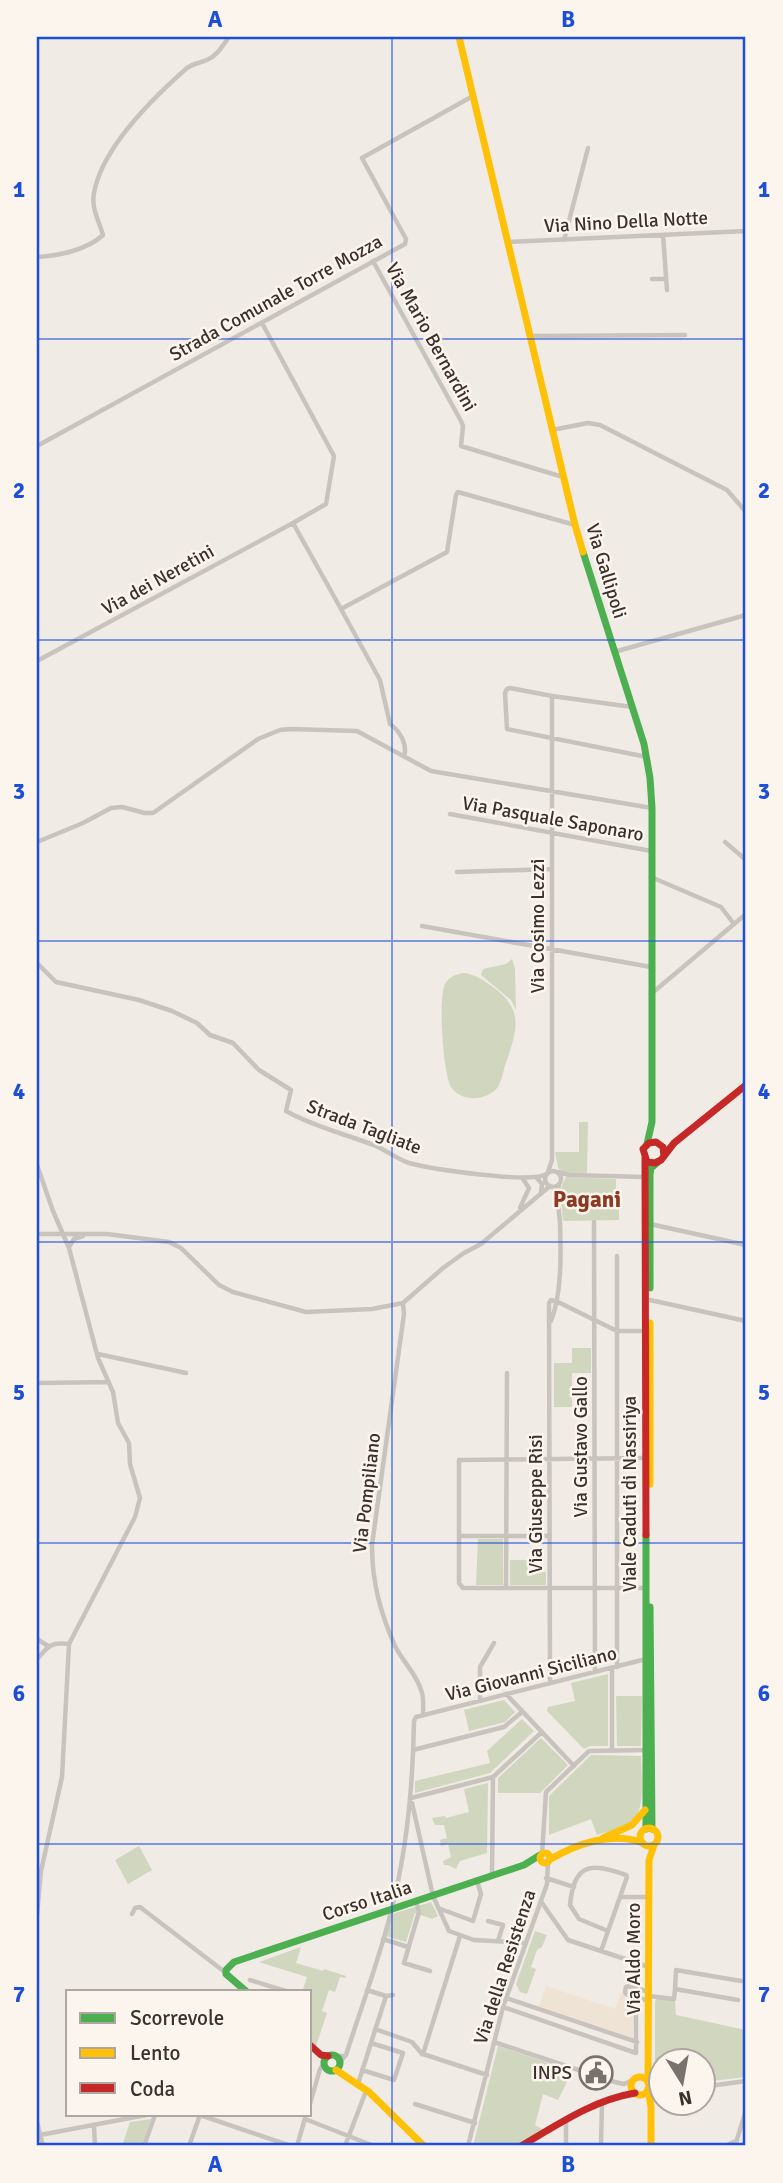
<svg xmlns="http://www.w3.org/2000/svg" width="783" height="2183" font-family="Signika,sans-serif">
  <rect width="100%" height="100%" fill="#f0ebe5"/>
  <path fill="#d1d6bf" d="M512 959 515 969 516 1010 511 1000 481 975 483 969 506 964Z
    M463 973C475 974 483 980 493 987 523 1009 518 1028 507 1060 503 1069 503 1078 498 1087 487 1101 462 1103 451 1087 443 1074 438 997 445 984 449 977 456 974 463 973Z
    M579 1122H588L587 1173H566L558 1168 555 1152H579Z
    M566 1177 616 1179V1196L619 1197V1220L563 1221 560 1190Z
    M572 1348H591V1373H572V1407H554V1363H572Z
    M478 1539H503V1585H476Z
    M510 1560H527L528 1572H546V1585H510Z
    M608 1674V1746H590L584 1749 547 1711 548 1707 575 1701 571 1683Z
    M616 1696H642L641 1746H617Z
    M504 1700 515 1712 505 1722 469 1731 464 1710Z
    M522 1719 534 1731 490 1773 415 1793V1781L490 1763 487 1751Z
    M541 1738 568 1765 540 1793H498V1778Z
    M591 1755 641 1756C641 1772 646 1809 633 1820 624 1829 609 1831 597 1835L591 1819 549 1835V1796Z
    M488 1783 487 1853 460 1861 456 1869 448 1865H444L443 1861 451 1857 448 1844 441 1846 440 1840 447 1838 444 1825H435L432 1818 445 1816 446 1818 469 1812 464 1789Z
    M139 1846 152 1870 128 1884 115 1860Z
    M431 1902 438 1916 432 1919 415 1913 406 1942 385 1936 392 1914Z
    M535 1931 547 1935 542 1947 537 1950 531 1967 536 1969 527 1994 520 1992 516 1984Z
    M301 1947 296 1963 323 1971 324 1969 346 1976 345 1978 340 1977 335 1992 329 1990 322 2011 327 2013 316 2046 310 2040V1992H302L307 1977 259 1962Z
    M658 1998 675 2001 676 2015 746 2030V2077L703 2082 702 2060H660V2077L655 2076V2001Z
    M498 2046 565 2068 562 2076 568 2080 558 2100 543 2094 535 2125 544 2130 516 2146H473Z
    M151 2119 142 2146 123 2143 130 2122Z"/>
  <path fill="#eee3d5" d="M546 1986 615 2009 621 1993 623 1994 625 1998 634 2001 633 2038 539 2007Z"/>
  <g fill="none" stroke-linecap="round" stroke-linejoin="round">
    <path stroke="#c9c3be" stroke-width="4.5" d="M663 235 667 290
      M564 240 588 148
      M508 242 746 231
      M37 257C58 256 87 250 103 235 99 221 91 208 94 193 102 148 154 97 187 68 194 63 200 63 207 60 217 56 223 45 229 37
      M373 261 461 421 463 426 461 446 563 477
      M652 279H666
      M262 323 334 456 326 504 293 523 341 609 447 552 456 495 458 492 575 525
      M530 336 685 335
      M552 430 588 423 600 425 727 490 746 512
      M37 446 405 244 406 239 362 158 473 96
      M341 609 380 680 390 724C400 731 408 745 404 756
      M614 652 746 615
      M37 661 293 523
      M632 707 552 696 510 688 507 689 505 693 507 729 647 757
      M450 814 651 851
      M37 842 83 823 111 808 122 807 145 813H153L258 739 280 730 290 729 357 731 431 771 652 808
      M725 842 746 860
      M457 872 552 869
      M651 877 721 907 734 924
      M422 926 651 967
      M37 963 56 982 139 1000 172 1011 197 1023 210 1035 233 1043 259 1070 291 1090 286 1111C314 1127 346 1134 376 1146 387 1151 397 1159 409 1163 431 1169 530 1184 547 1174
      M651 994 746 914
      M37 1165 53 1211 69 1248 98 1358 113 1392 118 1423 129 1443 130 1464 140 1498 135 1517 69 1644 62 1777 41 1871 37 1915
      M545 1179a8 8 0 1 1 16 0a8 8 0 1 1-16 0Z
      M548 1172 552 1160V696
      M559 1172 569 1175 645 1177
      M536 1177 542 1184 541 1193
      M520 1208 529 1188 523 1179
      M594 1222 595 1672
      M650 1224 746 1245
      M37 1234H107L169 1242 181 1248 219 1285 233 1292 306 1312 372 1309 403 1303 443 1268 464 1253 481 1244 550 1186
      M69 1247 74 1239 83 1236
      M617 1256V1667
      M650 1300 746 1321
      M403 1303 404 1314 372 1545C372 1582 380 1612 395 1646 403 1662 418 1676 422 1693 424 1700 423 1708 423 1715
      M551 1321C562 1293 561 1254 560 1223 559 1209 556 1198 559 1184
      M98 1354 186 1373
      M37 1383 108 1382
      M645 1458 459 1460V1583L463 1588H646
      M460 1536H550
      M506 1588 507 1373
      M37 1639 48 1646
      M37 1659C49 1646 50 1642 69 1644
      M612 1668V1751
      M550 1683 549 1303 551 1300 560 1303 617 1331H646
      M506 1694 574 1766
      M480 1701V1667L494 1643
      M413 1750 504 1727 522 1712
      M411 1798 493 1777
      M412 1803 433 1896 449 1931 474 1940 526 1943
      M542 1854 546 1792 589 1751 646 1750
      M492 1876 493 1777 542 1732
      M546 1878 574 1887
      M620 1897H649
      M416 1901 419 1912 404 1963 430 1971
      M542 1903 568 1940 649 1967
      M438 1908 473 1921 481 1894 477 1881
      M132 1914 135 1908 140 1907 226 1973
      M488 1921 503 1925 498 1941
      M383 1939 408 1947
      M601 1951 627 1877 626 1875C591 1863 574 1862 570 1905L579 1919 608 1931
      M250 1980 289 1992
      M675 1989 676 1970 741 1981
      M367 1990 386 1996 393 1995
      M649 1992 629 1986 626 1987 625 1992 626 1994 649 2001
      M649 1996 674 1999 675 1989 738 2000
      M506 1998 637 2042
      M503 2007 636 2053V1997
      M375 2029 412 2042 422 2054
      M494 2042 615 2082 624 2084 633 2080
      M371 2043 386 1996
      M423 2054 460 1936
      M423 2054 487 2075
      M335 2056H345
      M339 2063 346 2055C361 2008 379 1960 391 1912 407 1850 413 1785 414 1721L416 1717 646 1659
      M649 2083 660 2084
      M358 2084 371 2043 403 2053 394 2080 362 2070
      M702 2087 746 2081
      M310 2104 320 2069 324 2064
      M415 2104 475 2123
      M200 2115 291 2146
      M305 2119 374 2146
      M566 2121V2146
      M37 2122 43 2146
      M94 2125 95 2146
      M40 2135 146 2115
      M144 2146 155 2115
      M189 2146 200 2115
      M297 2146 306 2115
      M345 2146 366 2091
      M468 2146 503 2007 547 1884 548 1862
      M601 2146 602 2102
      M725 2146 736 2141
      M735 2146 746 2110"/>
    <path stroke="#4caf50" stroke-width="7" d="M583 552 644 744 650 778 652 808V1122L647 1144
      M650 1288V1174L651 1168 658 1162
      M646 1535V1829
      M650 1607 652 1829
      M247 1992 226 1974V1970L234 1962 524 1865 540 1855
      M324 2063a8 8 0 1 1 16 0a8 8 0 1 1-16 0Z"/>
    <path stroke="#ffc107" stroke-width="7" d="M459 37 575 525 583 552
      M650 1323V1484
      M640 1837a9 9 0 1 1 18 0a9 9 0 1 1-18 0Z
      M603 1838 632 1825 645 1810
      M540 1858a5 5 0 1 1 10 0a5 5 0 1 1-10 0Z
      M549 1860C576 1844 612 1831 643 1843
      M336 2070 369 2092 424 2146
      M631 2086a9 9 0 1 1 18 0a9 9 0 1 1-18 0Z
      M648 2081 649 1860 654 1845
      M648 2089 651 2107V2146"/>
    <path stroke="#c62828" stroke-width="7" d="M664 1156 663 1147 656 1142 649 1143 643 1149 647 1162 655 1163 661 1160 674 1143 746 1085
      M645 1158 646 1535
      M310 2045 321 2055 328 2056
      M521 2146C557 2125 593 2100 635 2093"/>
  </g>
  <path fill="none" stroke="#1d4ed8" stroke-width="2" stroke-opacity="0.55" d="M392 37V2146M37 339H746M37 640H746M37 941H746M37 1242H746M37 1543H746M37 1844H746"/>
  <defs>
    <symbol id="civic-ring" viewBox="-11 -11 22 22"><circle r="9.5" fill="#fbf5ee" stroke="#7a716c" stroke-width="1.5"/><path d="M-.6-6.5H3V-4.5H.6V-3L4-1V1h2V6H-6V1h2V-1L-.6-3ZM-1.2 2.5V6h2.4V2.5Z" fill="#7a716c"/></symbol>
  </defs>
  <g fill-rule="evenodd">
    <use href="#civic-ring" x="577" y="2054" width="38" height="38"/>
  </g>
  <g text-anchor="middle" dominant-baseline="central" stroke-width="5" stroke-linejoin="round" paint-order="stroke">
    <g font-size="19" fill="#3b302b" stroke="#fbf5ee">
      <text transform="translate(626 222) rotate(-3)">Via Nino Della Notte</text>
      <text transform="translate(276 298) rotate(-29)">Strada Comunale Torre Mozza</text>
      <text transform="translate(431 337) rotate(61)">Via Mario Bernardini</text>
      <text transform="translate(606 571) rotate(73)">Via Gallipoli</text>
      <text transform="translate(158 580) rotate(-29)">Via dei Neretini</text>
      <text transform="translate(553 819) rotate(10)">Via Pasquale Saponaro</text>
      <text transform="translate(538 926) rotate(-90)">Via Cosimo Lezzi</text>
      <text transform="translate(364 1127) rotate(21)">Strada Tagliate</text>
      <text transform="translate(581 1447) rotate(-90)">Via Gustavo Gallo</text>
      <text transform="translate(367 1493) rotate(-83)">Via Pompiliano</text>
      <text transform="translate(630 1494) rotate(-90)">Viale Caduti di Nassiriya</text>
      <text transform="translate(536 1504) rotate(-90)">Via Giuseppe Risi</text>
      <text transform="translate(531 1674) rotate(-14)">Via Giovanni Siciliano</text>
      <text transform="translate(367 1901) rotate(-18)">Corso Italia</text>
      <text transform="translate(634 1959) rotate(-90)">Via Aldo Moro</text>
      <text transform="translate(505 1967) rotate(-72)">Via della Resistenza</text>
    </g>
    <g font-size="19" fill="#3b302b" stroke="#fbf5ee" text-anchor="end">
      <text x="572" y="2073">INPS</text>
    </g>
    <g font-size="23" font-weight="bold" fill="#8c3b22" stroke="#fbf5ee">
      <text x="587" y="1199">Pagani</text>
    </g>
  </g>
  <rect width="783" height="2183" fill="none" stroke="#fbf5ee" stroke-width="77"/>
  <rect x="66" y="1990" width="245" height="126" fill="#fbf5ee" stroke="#aea6a0" stroke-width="2"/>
  <rect x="80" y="2013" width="35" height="10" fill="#4caf50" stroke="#aea6a0" stroke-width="2"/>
  <text x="130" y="2025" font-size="21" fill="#3b302b">Scorrevole</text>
  <rect x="80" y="2048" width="35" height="10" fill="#ffc107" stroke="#aea6a0" stroke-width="2"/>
  <text x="130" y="2060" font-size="21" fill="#3b302b">Lento</text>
  <rect x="80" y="2083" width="35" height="10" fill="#c62828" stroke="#aea6a0" stroke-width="2"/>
  <text x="130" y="2096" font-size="21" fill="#3b302b">Coda</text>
  <g transform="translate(682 2082) rotate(169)"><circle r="33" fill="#fbf5ee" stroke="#aea6a0" stroke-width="2"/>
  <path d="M0-5L12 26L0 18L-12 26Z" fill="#7a716c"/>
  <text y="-10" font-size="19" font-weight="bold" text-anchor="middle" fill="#3b302b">N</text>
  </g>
  <rect x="38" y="38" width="706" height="2106" fill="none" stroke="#1d4ed8" stroke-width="2.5"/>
  <g font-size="23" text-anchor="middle" font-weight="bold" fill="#1d4ed8">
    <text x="215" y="27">A</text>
    <text x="568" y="27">B</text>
    <text x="19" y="197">1</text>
    <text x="764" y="197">1</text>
    <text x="19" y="498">2</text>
    <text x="764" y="498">2</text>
    <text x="19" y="799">3</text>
    <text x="764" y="799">3</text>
    <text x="19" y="1099">4</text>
    <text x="764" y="1099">4</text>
    <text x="19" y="1400">5</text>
    <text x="764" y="1400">5</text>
    <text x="19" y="1701">6</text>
    <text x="764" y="1701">6</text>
    <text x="19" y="2002">7</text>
    <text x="764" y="2002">7</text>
    <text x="215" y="2172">A</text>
    <text x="568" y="2172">B</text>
  </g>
</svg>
